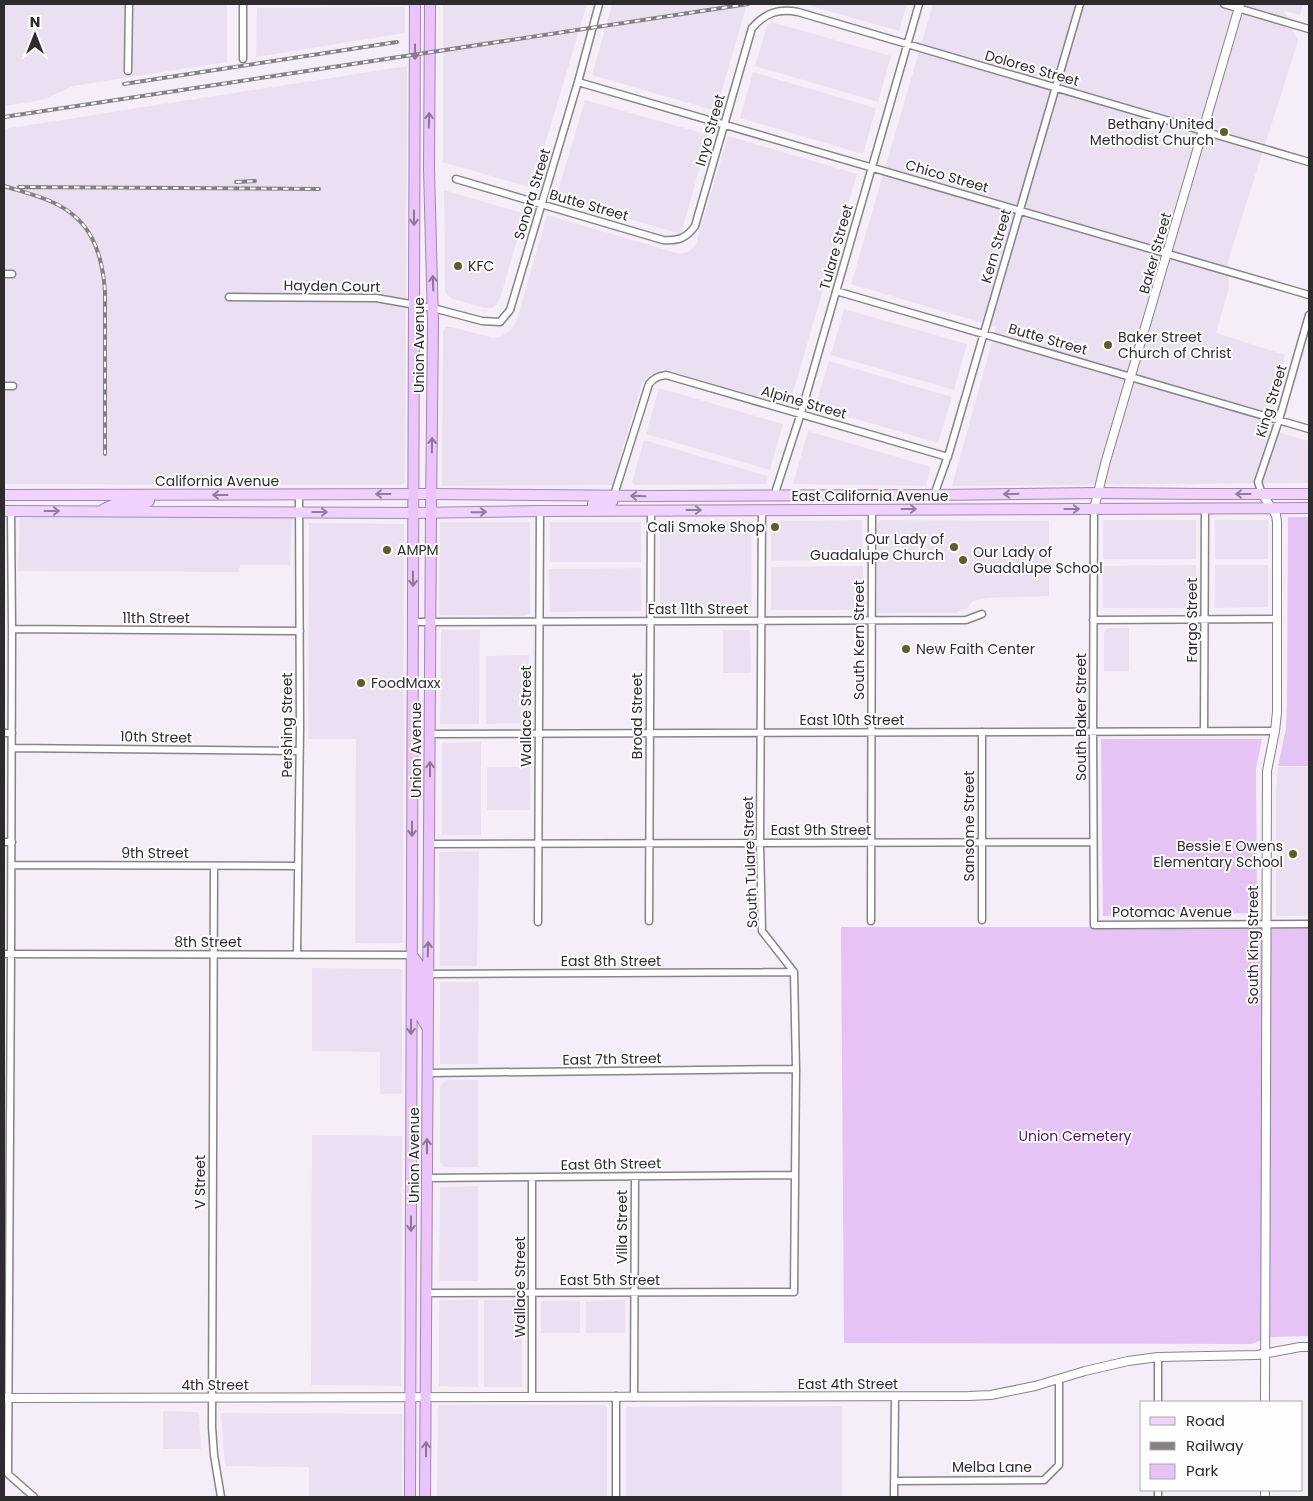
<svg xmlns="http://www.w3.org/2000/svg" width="1313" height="1501" font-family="Poppins,sans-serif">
  <rect width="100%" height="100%" fill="#f5eef8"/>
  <path fill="#ebe0f1" d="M4 4H227V62L73 86 43 100 4 106Z
    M443 4H587L532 188 443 162Z
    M612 4H747L716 111 592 75Z
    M804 4H907L899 31Z
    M933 4H1303L1300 15 1284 11 1298 41 1228 261 1229 288 1216 333 1285 355 1266 429 1309 441V483L952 486 996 327 851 284Z
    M405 7V33L256 57 257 8Z
    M772 22 891 56 878 102 755 66 767 26Z
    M407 66 405 481 404 484 400 485 4 484V129Z
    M753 72 876 108 863 154 740 118Z
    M585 100 709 135 681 234 556 198Z
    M728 136 857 174 789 406 664 369 649 376 642 383 612 485 442 486 443 331 446 327H451L493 338 502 336 512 329 517 320 547 215 680 254 690 251 696 244Z
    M444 190 522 213 524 216 500 299 496 305 492 308H484L453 299 447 295 445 291Z
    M844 309 967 344 954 390 831 355Z
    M829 361 952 397 938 443 815 407Z
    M659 388 783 424 770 470 646 434Z
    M808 431 931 467 926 486 793 484Z
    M644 440 768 476 766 484 635 485 632 482Z
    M20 518H292L290 565H240L239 572 18 571Z
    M862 520V560L771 561V521Z
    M881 520 1049 521V596L987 598 973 601 966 609 956 613H877V524Z
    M1103 520H1196V559H1103Z
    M1215 520H1268V559H1215Z
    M751 521 752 610 660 611V522Z
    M440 522H530V614L524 616 439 615Z
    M550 522H641V562H550Z
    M309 523 404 524 403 943H355L356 739H308Z
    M1196 565V608H1103V566Z
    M1215 565H1268V607L1215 608Z
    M863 566V610H771V567Z
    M641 568V611L550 612 549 569Z
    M1110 628H1129V671H1104V634L1105 630Z
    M441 630H480L479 724H440Z
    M723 630H750L751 673H723Z
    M529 655V723L486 724V656Z
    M481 742V835H442V743Z
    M487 767H530V810H487Z
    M1278 767H1309V916H1276V792Z
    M479 851 477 966H440L439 852Z
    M312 968 402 969V1094H380V1052L312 1051Z
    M440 982H479L478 1064H440Z
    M446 1080H478V1167H445L440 1162V1086Z
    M312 1135 402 1136 401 1386 311 1385Z
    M478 1186V1281H439L440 1187Z
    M439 1300H478V1387L439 1386Z
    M484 1300H522V1387H484Z
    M625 1300V1333H586V1301Z
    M541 1301H580V1333H541Z
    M438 1405H605L607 1408V1497H437Z
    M842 1406V1497H626V1407Z
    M163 1411 197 1412 199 1415 201 1449H163Z
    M221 1413 402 1414V1497H309V1467L225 1466Z"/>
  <path fill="#e5c3f5" d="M1288 517H1309V766H1278L1286 729 1287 702Z
    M1101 739H1262L1256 769 1257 913 1103 916Z
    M841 927H1309V1336L1268 1337 1252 1344 844 1343Z"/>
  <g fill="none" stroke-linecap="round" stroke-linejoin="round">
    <defs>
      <path id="minor" d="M1224 4 1309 29
        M243 59V4
        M128 71 129 4
        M578 82 1309 295
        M456 179 663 240C677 241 686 239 695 226L752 28C765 13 779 8 798 12L1309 162
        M4 274H12
        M836 291 1309 429
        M229 297 376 298 433 308 482 321 500 322 510 310 578 82 599 4
        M4 386H13
        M1262 494 1258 482 1279 420 1309 315
        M614 495 649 384C654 378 658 376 666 375L948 457
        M934 495 949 453 1080 4
        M774 496 801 413 919 4
        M1094 509 1093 732 1094 925 1309 924
        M11 511 12 629 11 954 8 1474 34 1497
        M1093 620 1276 619
        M413 622 966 620 982 614
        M12 629 300 631
        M1204 731 1205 508
        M4 733H12
        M430 734 1275 731
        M12 748 299 751
        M4 842H12
        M429 844 1093 842
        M12 865 297 866
        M214 866 212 1427 214 1455 221 1497
        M982 920V732
        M649 921 651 510
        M871 921 872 510
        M538 922 540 511
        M4 954 412 955
        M297 955 300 729 299 495
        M428 974 794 972
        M428 1073 796 1069
        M427 1178 794 1175
        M427 1293 794 1292 796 1069 794 972 762 931 760 843 762 510
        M532 1396V1178
        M634 1397 635 1177
        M1158 1402V1357
        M894 1481 1044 1480 1059 1465V1379
        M616 1497V1396
        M894 1497 895 1397
        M1158 1497V1490"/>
      <path id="tertiary" d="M1262 494 1276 515 1277 522V712L1275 731 1267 771 1265 1402
        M1094 509 1105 464 1240 4
        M4 1398 969 1396 991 1395 1035 1386 1085 1371 1128 1361 1158 1357 1257 1355 1300 1347H1309
        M1265 1497V1490"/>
      <path id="primary" d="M4 495 431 494 650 496 934 495 1097 493 1204 494H1309
        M593 504 612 502 614 495
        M104 509 113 505 147 502 149 501 150 495
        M4 511 413 513 540 511 1309 508"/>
      <path id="trunk" d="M412 955 419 965 420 1015 427 1027
        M410 1497 415 4
        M425 1497 431 512 433 322 429 169 430 4"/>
    </defs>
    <use href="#minor" stroke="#88828b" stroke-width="9"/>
    <use href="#tertiary" stroke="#88828b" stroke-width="10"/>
    <use href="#primary" stroke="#a585b3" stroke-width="12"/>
    <use href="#trunk" stroke="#a585b3" stroke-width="12"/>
    <use href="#minor" stroke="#fff" stroke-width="6"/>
    <use href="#tertiary" stroke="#fff" stroke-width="8"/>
    <use href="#primary" stroke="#efd3fc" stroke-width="10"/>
    <use href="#trunk" stroke="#eac4fb" stroke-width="10"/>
    <defs>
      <path id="rail" d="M124 84 397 42
        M4 117 748 4
        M236 182 255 181
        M4 186C20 191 37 195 52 202 91 219 102 252 105 291V454
        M19 187 319 189"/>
    </defs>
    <use href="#rail" stroke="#858087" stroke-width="4"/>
    <use href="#rail" stroke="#fefefe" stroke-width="2" stroke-dasharray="5.5" stroke-linecap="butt"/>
  </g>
  <defs><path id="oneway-shaft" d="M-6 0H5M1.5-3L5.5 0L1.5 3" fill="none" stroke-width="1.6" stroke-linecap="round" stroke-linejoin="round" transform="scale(1.25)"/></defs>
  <g stroke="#8c7895">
    <use href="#oneway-shaft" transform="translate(415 52) rotate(90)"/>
    <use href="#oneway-shaft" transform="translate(429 120) rotate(-89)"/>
    <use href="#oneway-shaft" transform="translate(414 218) rotate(90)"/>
    <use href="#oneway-shaft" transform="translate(433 283) rotate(-92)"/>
    <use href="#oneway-shaft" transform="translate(432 445) rotate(-89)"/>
    <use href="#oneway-shaft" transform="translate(413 579) rotate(90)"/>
    <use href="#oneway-shaft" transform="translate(430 769) rotate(-90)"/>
    <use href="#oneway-shaft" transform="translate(412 829) rotate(90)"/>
    <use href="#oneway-shaft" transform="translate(428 949) rotate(-89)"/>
    <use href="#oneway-shaft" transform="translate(411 1027) rotate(90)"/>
    <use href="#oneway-shaft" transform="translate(427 1146) rotate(-90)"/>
    <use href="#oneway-shaft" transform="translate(411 1224) rotate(90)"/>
    <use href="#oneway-shaft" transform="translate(426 1449) rotate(-90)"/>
  </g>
  <g stroke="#8e7f96">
    <use href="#oneway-shaft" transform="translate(383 494) rotate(180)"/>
    <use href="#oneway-shaft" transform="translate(1011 494) rotate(179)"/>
    <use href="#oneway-shaft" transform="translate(1243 494) rotate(180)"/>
    <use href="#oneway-shaft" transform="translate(220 495) rotate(180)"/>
    <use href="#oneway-shaft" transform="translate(638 496) rotate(-178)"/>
    <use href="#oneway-shaft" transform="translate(909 509)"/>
    <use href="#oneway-shaft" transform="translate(1072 509)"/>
    <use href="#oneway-shaft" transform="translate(694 510)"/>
    <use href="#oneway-shaft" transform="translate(52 511)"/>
    <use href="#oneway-shaft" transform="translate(320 512)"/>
    <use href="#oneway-shaft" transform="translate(479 512) rotate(-1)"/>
  </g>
  <g fill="#605d29" stroke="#fefefe" stroke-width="2">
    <circle cx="1224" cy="132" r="5"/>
    <circle cx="458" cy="266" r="5"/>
    <circle cx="1108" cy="345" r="5"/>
    <circle cx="775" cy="527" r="5"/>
    <circle cx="954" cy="547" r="5"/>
    <circle cx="387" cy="550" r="5"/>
    <circle cx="963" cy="560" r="5"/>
    <circle cx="906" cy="649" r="5"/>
    <circle cx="361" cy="683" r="5"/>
    <circle cx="1293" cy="854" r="5"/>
  </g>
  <g text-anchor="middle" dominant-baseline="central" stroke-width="4" stroke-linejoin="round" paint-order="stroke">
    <g font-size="14" fill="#2e2b2f" stroke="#fefefe">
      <text transform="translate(1032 68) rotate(16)">Dolores Street</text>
      <text transform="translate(710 130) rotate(-74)">Inyo Street</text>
      <text transform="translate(947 176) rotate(16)">Chico Street</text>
      <text transform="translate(532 194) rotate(-73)">Sonora Street</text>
      <text transform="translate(589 205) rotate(16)">Butte Street</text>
      <text transform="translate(996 246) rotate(-74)">Kern Street</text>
      <text transform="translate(836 247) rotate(-74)">Tulare Street</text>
      <text transform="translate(1155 253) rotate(-74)">Baker Street</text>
      <text transform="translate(332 286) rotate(1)">Hayden Court</text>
      <text transform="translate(1048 339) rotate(16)">Butte Street</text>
      <text transform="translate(419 345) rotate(-90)">Union Avenue</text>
      <text transform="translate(1271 401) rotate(-73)">King Street</text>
      <text transform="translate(804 402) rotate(16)">Alpine Street</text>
      <text x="217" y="481">California Avenue</text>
      <text x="870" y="496">East California Avenue</text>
      <text x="698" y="609">East 11th Street</text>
      <text x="156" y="618">11th Street</text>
      <text transform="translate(1192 620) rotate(-90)">Fargo Street</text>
      <text transform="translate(859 640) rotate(-90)">South Kern Street</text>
      <text transform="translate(526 716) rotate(-90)">Wallace Street</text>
      <text transform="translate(637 716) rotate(-90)">Broad Street</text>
      <text transform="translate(1081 717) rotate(-90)">South Baker Street</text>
      <text x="852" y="720">East 10th Street</text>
      <text transform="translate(287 725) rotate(-90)">Pershing Street</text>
      <text transform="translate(156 737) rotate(1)">10th Street</text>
      <text transform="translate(416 750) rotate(-90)">Union Avenue</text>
      <text transform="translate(969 826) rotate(-90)">Sansome Street</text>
      <text x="821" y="830">East 9th Street</text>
      <text x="155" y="853">9th Street</text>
      <text transform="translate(750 862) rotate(-92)">South Tulare Street</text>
      <text x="1172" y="912">Potomac Avenue</text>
      <text x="208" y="942">8th Street</text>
      <text transform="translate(1253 945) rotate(-90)">South King Street</text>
      <text x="611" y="961">East 8th Street</text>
      <text transform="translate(612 1059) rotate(-1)">East 7th Street</text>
      <text transform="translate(414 1155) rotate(-90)">Union Avenue</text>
      <text transform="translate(611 1164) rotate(-1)">East 6th Street</text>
      <text transform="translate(200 1182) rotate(-90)">V Street</text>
      <text transform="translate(622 1227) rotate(-90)">Villa Street</text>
      <text x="610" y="1280">East 5th Street</text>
      <text transform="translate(520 1287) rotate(-90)">Wallace Street</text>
      <text x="848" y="1384">East 4th Street</text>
      <text x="215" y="1385">4th Street</text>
      <text x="992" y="1467">Melba Lane</text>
    </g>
    <g font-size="14" fill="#2e2b2f" stroke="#fefefe" text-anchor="start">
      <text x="1214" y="124" text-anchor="end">Bethany United<tspan x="1214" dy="16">Methodist Church</tspan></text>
      <text x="468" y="266">KFC</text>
      <text x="1118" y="337">Baker Street<tspan x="1118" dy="16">Church of Christ</tspan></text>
      <text x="765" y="527" text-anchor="end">Cali Smoke Shop</text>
      <text x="944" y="539" text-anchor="end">Our Lady of<tspan x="944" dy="16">Guadalupe Church</tspan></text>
      <text x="397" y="550">AMPM</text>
      <text x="973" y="552">Our Lady of<tspan x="973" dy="16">Guadalupe School</tspan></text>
      <text x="916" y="649">New Faith Center</text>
      <text x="371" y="683">FoodMaxx</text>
      <text x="1283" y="846" text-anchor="end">Bessie E Owens<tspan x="1283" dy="16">Elementary School</tspan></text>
    </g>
    <g font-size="14" fill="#511068" stroke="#fefefe">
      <text x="1075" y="1136">Union Cemetery</text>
    </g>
  </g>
  <rect width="1313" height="1501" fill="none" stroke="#2e2b2f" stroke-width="10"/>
  <rect x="1140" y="1401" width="162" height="90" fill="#fefefe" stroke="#abaaab"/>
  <rect x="1150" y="1417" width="25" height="8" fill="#efd3fc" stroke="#abaaab"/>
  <text x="1186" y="1426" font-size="15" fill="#2e2b2f">Road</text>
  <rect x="1150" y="1442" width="25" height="8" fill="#858087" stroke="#abaaab"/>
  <text x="1186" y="1451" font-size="15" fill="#2e2b2f">Railway</text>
  <rect x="1150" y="1464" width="25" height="15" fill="#e5c3f5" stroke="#abaaab"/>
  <text x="1186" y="1476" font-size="15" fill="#2e2b2f">Park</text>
  <g transform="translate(35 35)" stroke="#fefefe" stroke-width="4" paint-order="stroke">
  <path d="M0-4L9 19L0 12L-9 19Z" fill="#2e2b2f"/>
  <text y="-8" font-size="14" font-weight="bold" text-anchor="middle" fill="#2e2b2f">N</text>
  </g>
</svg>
